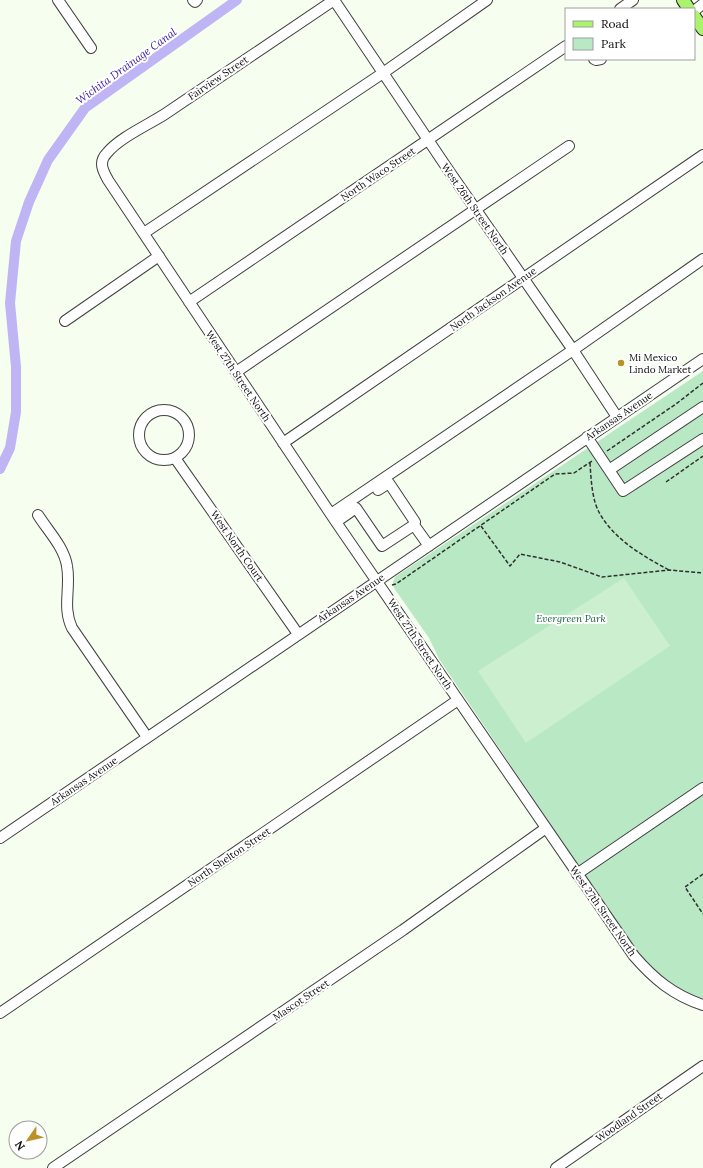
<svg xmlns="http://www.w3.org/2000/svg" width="703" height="1168" font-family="Lora,serif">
  <rect width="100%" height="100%" fill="#f5feef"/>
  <path fill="#b9e8c5" d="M703 371V999C676 989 658 977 639 955L439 659 429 638 394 588 393 582 395 577Z"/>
  <path fill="#cbefcf" d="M624 578 670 646 526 743 478 671Z"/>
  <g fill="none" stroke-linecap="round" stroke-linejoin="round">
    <path stroke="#bfb5f4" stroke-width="10" d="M0 469 10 448 16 412V367L10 303 16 241 29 202 48 160 85 108 237 0"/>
    <defs>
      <path id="minor" d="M58 0 91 48
        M193 0 195 2 197 0
        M334 0C278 38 221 76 165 114 148 125 119 138 107 153 98 162 103 171 108 180L336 522 634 956C654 979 673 995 703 1005
        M334 0 447 168 573 350 617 417
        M620 9 633 0
        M694 11 703 4
        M594 59 596 60 601 59
        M144 233 383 73 487 0
        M189 302 566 46
        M65 321 159 256
        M236 372 569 146
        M139 435a25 25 0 1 1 50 0a25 25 0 1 1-50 0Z
        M587 437 609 470 703 407
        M283 443 703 155
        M175 458 298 634
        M609 470 623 491 703 439
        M378 490 389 483 415 522 414 525
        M331 514 573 350 703 259
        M38 515C48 531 64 547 67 566 71 588 62 607 72 628L147 737
        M336 522 356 508 382 546 414 525 429 546
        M0 838 703 359
        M577 874 703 788
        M0 1013 458 700
        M53 1168 403 930 546 828
        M556 1168 703 1066"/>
      <path id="major" d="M683 0 689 9
        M694 16 703 29"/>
    </defs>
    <use href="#minor" stroke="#414141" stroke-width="12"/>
    <use href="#major" stroke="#1f1f1f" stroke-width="14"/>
    <path stroke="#303030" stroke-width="1.5" stroke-dasharray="4 2" stroke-linecap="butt" d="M607 451 676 404 703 383
      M590 463C591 479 592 501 600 514 615 540 643 556 669 570
      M666 482 703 456
      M481 526 510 566 520 554 560 562 602 577 669 570 703 573
      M392 585 396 584 555 474 574 473 592 461
      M703 874 685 887 703 914"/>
    <use href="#minor" stroke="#fff" stroke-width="10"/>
    <use href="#major" stroke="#aaf36a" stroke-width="12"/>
  </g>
  <circle fill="#b9922a" stroke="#fff" stroke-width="1.5" cx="621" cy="363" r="4"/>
  <g text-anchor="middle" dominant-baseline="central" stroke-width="4" stroke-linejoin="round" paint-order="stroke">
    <g font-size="10" fill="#0e0e0e" stroke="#fff">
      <text transform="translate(218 78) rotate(-34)">Fairview Street</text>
      <text transform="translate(378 174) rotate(-34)">North Waco Street</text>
      <text transform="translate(475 209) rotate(55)">West 26th Street North</text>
      <text transform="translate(493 299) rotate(-35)">North Jackson Avenue</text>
      <text transform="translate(238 376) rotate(56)">West 27th Street North</text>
      <text transform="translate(619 416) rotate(-34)">Arkansas Avenue</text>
      <text transform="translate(237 546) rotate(55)">West North Court</text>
      <text transform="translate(351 598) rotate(-34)">Arkansas Avenue</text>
      <text transform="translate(420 644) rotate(56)">West 27th Street North</text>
      <text transform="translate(84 781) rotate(-34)">Arkansas Avenue</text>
      <text transform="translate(229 857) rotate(-34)">North Shelton Street</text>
      <text transform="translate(603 911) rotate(55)">West 27th Street North</text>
      <text transform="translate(301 1000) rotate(-34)">Mascot Street</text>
      <text transform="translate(629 1117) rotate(-35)">Woodland Street</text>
    </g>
    <g font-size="10" fill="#0e0e0e" stroke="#fff" text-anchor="start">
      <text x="629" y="357">Mi Mexico<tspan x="629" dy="12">Lindo Market</tspan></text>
    </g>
    <g font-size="10" font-style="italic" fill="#206346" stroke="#fff">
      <text x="571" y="618">Evergreen Park</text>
    </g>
    <g font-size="11" font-style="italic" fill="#371b9b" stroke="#fff">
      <text transform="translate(126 66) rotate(-36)">Wichita Drainage Canal</text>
    </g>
  </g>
  <rect x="565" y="8" width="130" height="52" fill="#ffffff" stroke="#9f9f9f"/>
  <rect x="573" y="21" width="20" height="6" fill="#aaf36a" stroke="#9f9f9f"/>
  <text x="601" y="28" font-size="12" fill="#0e0e0e">Road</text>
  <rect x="573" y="38" width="20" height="12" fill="#b9e8c5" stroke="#9f9f9f"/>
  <text x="601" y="48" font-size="12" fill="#0e0e0e">Park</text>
  <g transform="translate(28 1140) rotate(236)"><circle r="19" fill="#ffffff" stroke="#9f9f9f"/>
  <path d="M0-3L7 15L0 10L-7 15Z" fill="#b9922a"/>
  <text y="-6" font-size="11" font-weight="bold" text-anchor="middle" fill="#0e0e0e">N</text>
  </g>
</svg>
